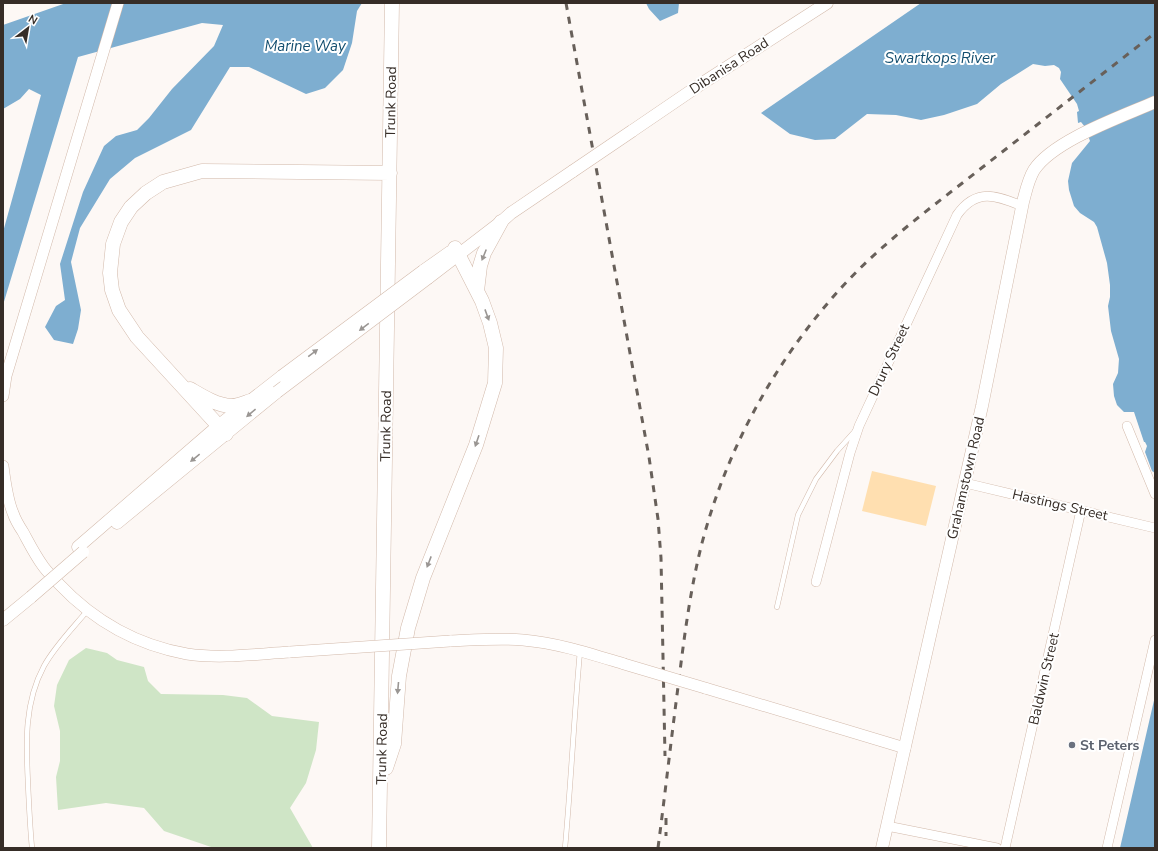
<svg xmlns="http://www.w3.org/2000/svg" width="1158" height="851" font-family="'Nunito Sans',sans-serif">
  <rect width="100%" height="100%" fill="#fdf8f5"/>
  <path fill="#cfe5c6" d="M86 648 107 653 117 660 144 667 148 681 161 694 223 695 247 698 272 716 319 722 316 750 306 783 290 808 313 848H214L164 831 144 808 106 803 58 810 56 777 60 761V731L54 706 57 685 69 660Z"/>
  <path fill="#7eaed0" d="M66 3H362L357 11 352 43 343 70 325 88 306 94 249 67H230L191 130 135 158 110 179 80 228 71 262 81 310 78 329 73 344 54 340 45 327 56 306 65 300 60 264 83 192 104 146 116 136 137 130 149 118 172 89 214 46 223 25 202 23 78 57 3 305V232L41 95 29 89 20 99 3 109V25Z
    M646 3H679L678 13 660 21 649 9Z
    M921 3H1155V473L1152 471 1145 452 1147 446 1145 442H1144L1134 412H1124L1117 405 1114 396 1113 384 1118 373 1119 359 1111 331 1108 306 1110 297V285L1107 263 1097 227 1094 222 1080 213 1074 206 1069 190 1068 181 1072 163 1090 141 1085 127 1081 122 1078 123 1077 112 1079 111 1077 104 1060 79 1061 72 1059 68 1054 65 1045 66 1033 64 1001 84 977 104 944 115 921 120 896 115 867 114 835 139 815 140 790 134 761 113Z
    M1155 696V848H1120Z"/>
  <path fill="#ffdfb0" d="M872 471 936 486 926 526 862 511Z"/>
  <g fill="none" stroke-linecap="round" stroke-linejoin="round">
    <defs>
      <path id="service" d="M777 607 798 515 816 479 837 451 855 431
        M32 848C30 827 29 806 28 784 26 743 24 703 44 666 55 646 73 628 87 611
        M565 848C571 782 574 717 580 651"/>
      <path id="minor" d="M1127 426 1155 494
        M965 483 1155 528
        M816 582 850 453 859 426 957 215C976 188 996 195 1022 206
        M887 826 997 848
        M1005 848 1081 510
        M1107 848 1155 640"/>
      <path id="tertiary" d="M3 396 6 376 118 3
        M3 466C5 481 7 499 13 513 15 519 19 526 23 532 29 543 35 555 43 566 47 572 54 578 59 584 94 621 137 645 187 654 221 659 256 654 290 652
        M450 641C474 640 499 638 523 640 558 643 591 654 624 664
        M705 688 905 748"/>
      <path id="secondary" d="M632 131 701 84 827 3
        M423 271 450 252
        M428 278 501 222 511 213 573 171
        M117 523 277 392
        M78 547 218 426 282 376
        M3 620 31 597
        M882 848 982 406 1023 202C1026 191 1028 180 1034 170 1054 140 1121 117 1155 102"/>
      <path id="primary" d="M477 291 480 266 484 253 501 222
        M190 389C202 396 216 405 231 406 237 406 244 403 250 401
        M226 434 137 337 119 310 112 290 110 273 113 244 121 222 131 207 146 193 163 182 202 171 390 173
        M386 768 394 744 399 676 408 628 423 578 476 445 495 383 496 348 490 323 482 301 455 248
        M379 848 392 3"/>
    </defs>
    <use href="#service" stroke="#d2b9aa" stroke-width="5.5"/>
    <use href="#minor" stroke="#d2b9aa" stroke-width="10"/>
    <use href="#tertiary" stroke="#d2b9aa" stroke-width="12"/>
    <use href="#secondary" stroke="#d2b9aa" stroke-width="13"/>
    <use href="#primary" stroke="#d2b9aa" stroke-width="15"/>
    <use href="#service" stroke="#fff" stroke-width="4.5"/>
    <use href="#minor" stroke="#fff" stroke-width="9"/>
    <use href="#tertiary" stroke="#fff" stroke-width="11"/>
    <use href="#secondary" stroke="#fff" stroke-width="12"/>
    <use href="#primary" stroke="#fff" stroke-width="14"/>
    <path stroke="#68605a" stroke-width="3" stroke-dasharray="7 7" stroke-linecap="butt" d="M566 3 649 457 658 519 661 558 665 756
      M666 818V836
      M658 848C665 794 671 741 678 687 684 639 690 590 702 543 727 448 775 361 841 288 882 243 932 207 979 170 1038 124 1096 79 1155 33"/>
    <defs>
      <path id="tertiary-bridge" d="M290 652 450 641
        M624 664 705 688"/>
      <path id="secondary-bridge" d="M573 171 632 131
        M282 376 423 271
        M277 392 428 278
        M31 597 83 552"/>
    </defs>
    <use href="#tertiary-bridge" stroke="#d2b9aa" stroke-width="12" stroke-linecap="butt"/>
    <use href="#secondary-bridge" stroke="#d2b9aa" stroke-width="13" stroke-linecap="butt"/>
    <use href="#tertiary-bridge" stroke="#fff" stroke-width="11"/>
    <use href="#secondary-bridge" stroke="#fff" stroke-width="12"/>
  </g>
  <defs><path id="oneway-solid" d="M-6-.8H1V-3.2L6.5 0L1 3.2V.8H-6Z"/></defs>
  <g fill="#9a9693">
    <use href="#oneway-solid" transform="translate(484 255) rotate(112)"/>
    <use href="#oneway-solid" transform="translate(487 315) rotate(70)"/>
    <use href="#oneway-solid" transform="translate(364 327) rotate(143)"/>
    <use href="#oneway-solid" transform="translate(313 353) rotate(-37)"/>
    <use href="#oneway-solid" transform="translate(251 413) rotate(140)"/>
    <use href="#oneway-solid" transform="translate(477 441) rotate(109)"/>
    <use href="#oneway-solid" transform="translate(195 458) rotate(141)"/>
    <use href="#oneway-solid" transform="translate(429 562) rotate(111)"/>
    <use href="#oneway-solid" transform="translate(398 688) rotate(95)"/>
  </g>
  <circle fill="#6b7280" stroke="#fff" stroke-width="1.5" cx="1072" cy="745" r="4"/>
  <g text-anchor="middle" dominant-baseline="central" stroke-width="4" stroke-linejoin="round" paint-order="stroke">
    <g font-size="14" fill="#362d27" stroke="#fff">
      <text transform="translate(729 66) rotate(-33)">Dibanisa Road</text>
      <text transform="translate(391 102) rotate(-89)">Trunk Road</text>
      <text transform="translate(889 360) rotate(-65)">Drury Street</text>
      <text transform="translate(386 426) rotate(-89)">Trunk Road</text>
      <text transform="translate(966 478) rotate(-77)">Grahamstown Road</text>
      <text transform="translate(1060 505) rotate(13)">Hastings Street</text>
      <text transform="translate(1044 679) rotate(-77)">Baldwin Street</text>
      <text transform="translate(382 749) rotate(-89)">Trunk Road</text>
    </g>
    <g font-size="14" font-weight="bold" fill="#5b616d" stroke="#fff" text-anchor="start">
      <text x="1080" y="745">St Peters</text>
    </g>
    <g font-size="15" font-style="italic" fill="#134e6f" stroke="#fff">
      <text x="305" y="46">Marine Way</text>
      <text x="940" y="58">Swartkops River</text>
    </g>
  </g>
  <rect width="1158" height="851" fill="none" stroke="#362d27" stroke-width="8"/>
  <g transform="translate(28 28) rotate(31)" stroke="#ffffff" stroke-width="3" paint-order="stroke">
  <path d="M0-3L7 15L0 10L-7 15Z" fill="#362d27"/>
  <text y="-6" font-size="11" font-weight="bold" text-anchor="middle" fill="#362d27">N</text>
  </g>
</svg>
